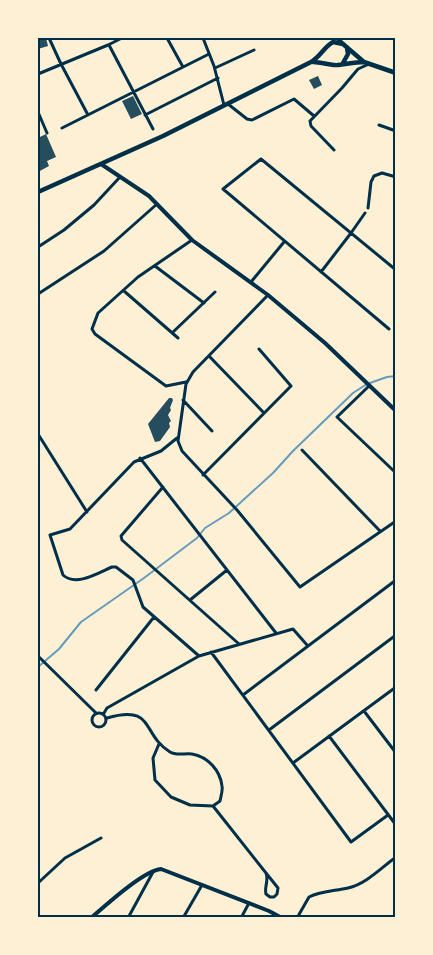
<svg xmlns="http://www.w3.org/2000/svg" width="433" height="955" font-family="Karla,sans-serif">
  <rect width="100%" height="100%" fill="#fdf0d5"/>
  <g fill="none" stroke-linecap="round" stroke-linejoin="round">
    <path stroke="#669bbc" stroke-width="2" d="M38 667 59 649 81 622 144 578 197 538 205 528 229 513 273 473 293 451 353 393 367 384 387 377 396 376"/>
  </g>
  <path fill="#264d5e" d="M38 38H46L48 46 38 49Z
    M318 76 322 85 314 89 309 80Z
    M133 96 142 114 131 119 122 101Z
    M46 134 56 157 47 161 49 166 38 172V138Z
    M169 398H172L173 400 170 408 171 410 168 415 171 421 169 423 170 427 160 441 155 442 148 424Z"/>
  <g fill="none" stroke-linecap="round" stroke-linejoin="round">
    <path stroke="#003049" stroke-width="3" d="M49 38 61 64 88 115
      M167 38 183 67
      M203 38 214 66 224 105
      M109 45 153 129
      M215 68 254 50
      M38 74 108 45 122 38
      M228 104 247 119 252 120 294 99 314 116
      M38 112 47 133
      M145 115 218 78
      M379 125 396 131
      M62 128 209 54
      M334 150 311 126 310 121 342 88 358 69 369 64
      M368 208 371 182 374 176 382 173 396 177
      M38 247 64 230 94 205 120 177
      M155 266 204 303
      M321 272 351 233 365 213
      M251 282 284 242
      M124 291 178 338
      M38 294 104 251 157 204
      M268 295 193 372 186 384 178 441 182 451 237 510 300 587 396 521
      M389 329 223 189 261 159 396 270
      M172 333 215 292
      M209 356 264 413
      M186 382 166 386 95 334 92 329 98 313 138 277 192 240
      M369 386 337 417 396 473
      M183 400 212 431
      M38 434 87 512
      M177 438 161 451 134 462 70 529 50 535 63 575C76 587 98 573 112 567H116L133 580 143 607 199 656
      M302 450 380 531
      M140 458 276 633
      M203 475 291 386 259 349
      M163 487 121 536 122 540 239 644
      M190 600 227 570
      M211 652 351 842 388 815
      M38 656 96 713
      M96 690 154 617
      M243 695 396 580
      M364 711 396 753
      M92 720a7 7 0 1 1 14 0a7 7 0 1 1-14 0Z
      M104 713 107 708 199 656 293 629 307 645
      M107 718C155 704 141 734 170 752 176 756 185 753 192 754 208 757 220 770 222 786 223 790 221 796 220 801L213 806
      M269 730 396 635
      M329 736 396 825
      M159 744 153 758 155 780 171 797 190 805 213 806 266 873C269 881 264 887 266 894L270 897H274L277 894 278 888 266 873
      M293 763 396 687
      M38 883 65 858 101 838
      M128 918 153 872
      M183 918 202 885
      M241 918 249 903
      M297 918 309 897C321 891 335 891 348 888 366 884 381 868 396 857"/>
    <path stroke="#003049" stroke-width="4" d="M337 38 343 44
      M101 164 149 196 192 240 268 295 325 343 396 411
      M91 918C106 905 143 871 161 869L269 911 282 918
      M395 918 396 917"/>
    <path stroke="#003049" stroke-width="4.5" d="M313 62C322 62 332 66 338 65 347 64 355 62 364 62
      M343 63 348 54 347 48
      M38 192 163 136 311 62C320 57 324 47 333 42L343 44 364 62 396 73"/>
  </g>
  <rect width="433" height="955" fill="none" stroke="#fdf0d5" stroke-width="78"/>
  <rect x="39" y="39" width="355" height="877" fill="none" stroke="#003049" stroke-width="2"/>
</svg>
